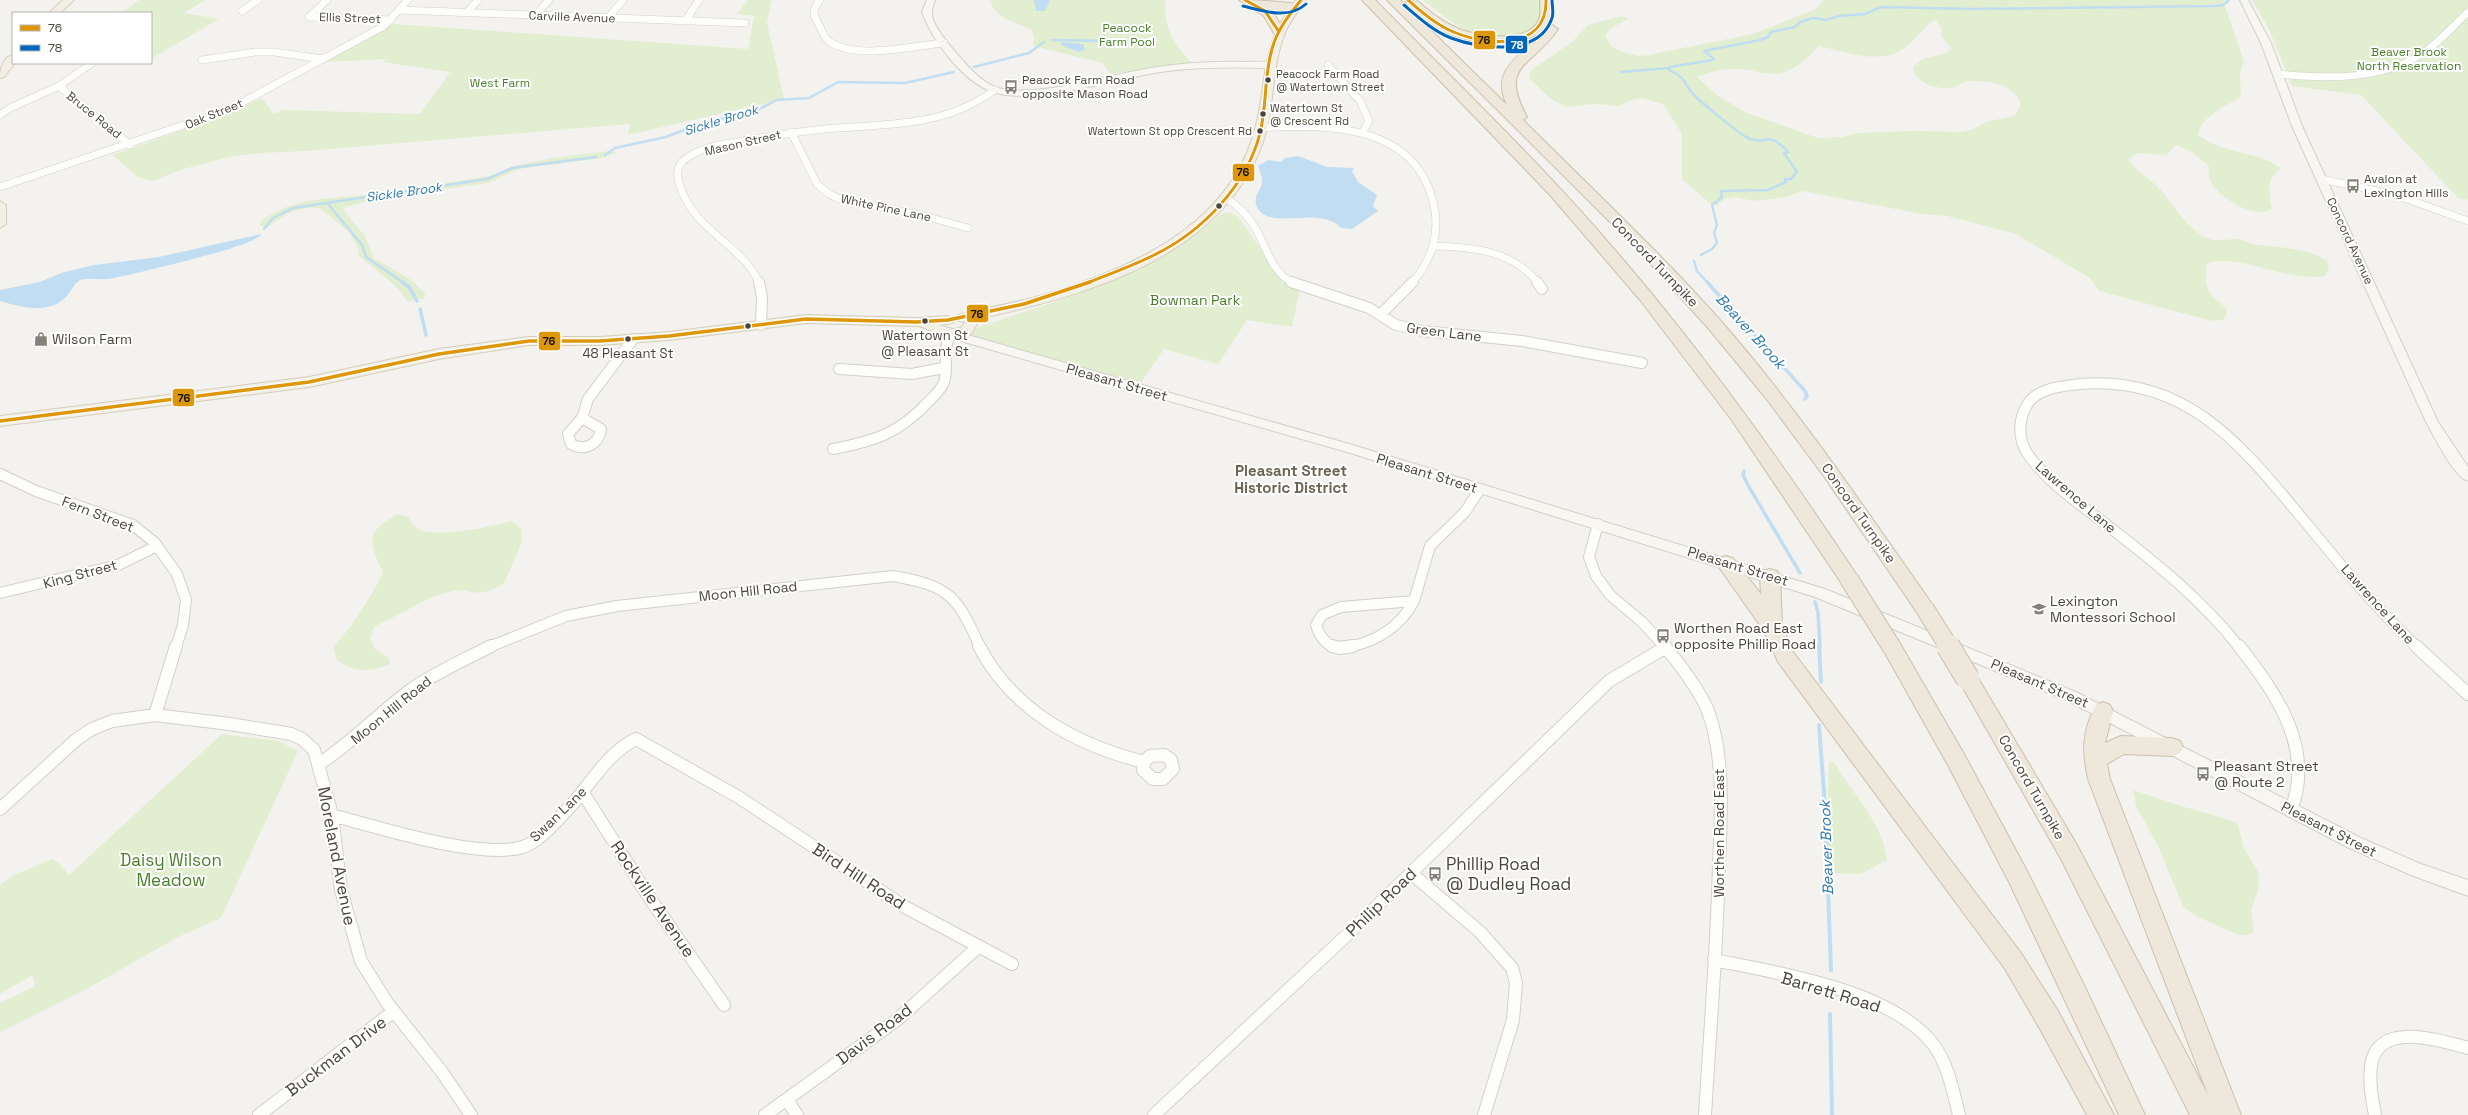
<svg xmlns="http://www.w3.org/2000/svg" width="2468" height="1115" font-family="'Space Grotesk',sans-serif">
  <rect width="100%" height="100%" fill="#f4f2ee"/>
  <path fill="#e1eecf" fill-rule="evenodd" d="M139 0H205L184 13 219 19 151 59V13H121Z
    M748 0H772L767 22 784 99 628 135 630 124 305 151 260 153 229 157 180 170 153 181 138 177 113 155 219 117 262 98 274 114 282 110 420 114 450 72 383 62 387 59 323 62 393 24 748 49 754 16 737 14Z
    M991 0H1162L1165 1C1165 30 1172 42 1191 62L1110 74 1103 63 1033 46 1034 38 1032 30C1020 24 991 17 991 0Z
    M1423 0H1542C1542 8 1541 17 1536 24 1524 40 1479 39 1463 29 1449 21 1436 10 1423 0Z
    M1824 0H2223L2244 62 2240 73 2241 97C2227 105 2200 117 2198 135 2223 154 2257 151 2281 168 2265 180 2269 192 2272 209 2255 221 2215 196 2209 178 2208 175 2209 169 2209 166L2193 153 2176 145 2166 155 2138 153 2128 159C2135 172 2149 177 2159 188 2173 204 2185 226 2204 237 2216 243 2224 239 2236 239 2243 239 2250 244 2257 245 2282 248 2305 247 2327 261L2329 270 2325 276C2284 282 2242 253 2207 263 2205 277 2204 289 2215 299 2221 304 2225 305 2227 313L2223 320 2212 321 2099 291 2090 278 2016 234 1947 216 1922 214 1802 191 1786 197 1754 201 1735 197 1725 199 1717 205H1712L1682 179V134L1663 104 1641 98 1632 100 1619 106 1596 104 1566 107 1551 99 1529 78 1530 71 1572 42 1588 25 1622 16 1628 19 1610 29 1605 35 1610 45 1619 51 1638 56 1648 55 1753 34 1814 10ZM1936 20 1942 28 1941 36 1952 49C1940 59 1923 53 1913 68 1916 84 1939 91 1954 87 1960 85 1964 81 1971 81 1990 80 2016 85 2021 105L2014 116 1986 122 1971 130 1960 132 1914 131 1858 133 1842 137 1818 138 1747 113 1718 96 1697 77C1709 72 1726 68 1740 69 1755 70 1769 77 1785 72 1798 68 1810 55 1819 46 1846 52 1878 65 1903 49 1913 42 1922 30 1932 21Z
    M2252 0H2468V200L2458 198 2361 95 2292 86 2269 29Z
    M611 151 618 152 603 158 518 169 488 183 380 198 345 207 343 210 365 236 374 258 411 280 425 293 424 298 408 302C395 281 375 271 357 254L359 250 348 231 321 209C303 204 282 216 268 227L260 226V222C295 194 343 199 385 193 420 188 455 181 490 176 499 174 506 168 515 166 546 158 579 154 611 151Z
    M1227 212 1238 216 1283 282 1300 289 1292 327 1247 320 1218 364 1164 349 1140 384 972 335 973 329C1060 299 1151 276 1221 214Z
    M397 514 409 517C410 520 411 523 413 525 428 542 492 526 512 521L521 529 522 542 504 583 490 591 475 593 465 590 453 591 432 597 374 627 370 639 375 649 389 658 390 664C369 672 355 673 337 660L333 647C346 636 376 589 383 573 369 541 364 534 397 514Z
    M222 734 279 741 298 751 221 918 178 937 92 986 0 1032V1003L35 986 33 975 0 994V885L12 876 51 859 58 862 69 875Z
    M1829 761 1834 762C1852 793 1883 823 1887 860L1861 874 1833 873 1826 866Z
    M2133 790 2181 806 2233 821 2238 825 2244 848 2258 872 2259 887 2251 910 2254 931 2248 935H2238L2196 916 2183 906 2158 846 2136 806Z"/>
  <path fill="#c0ddf1" d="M1034 0H1050L1045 11H1036Z
    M1061 42 1083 44 1085 50 1078 52 1061 45Z
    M1298 156 1327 167 1354 168 1352 171 1358 182 1377 195 1373 206 1378 211 1352 229 1341 228C1320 204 1269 232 1257 207 1252 195 1262 191 1262 181 1262 176 1259 170 1258 166L1268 160 1281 162 1285 158Z
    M261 234C258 246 129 275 109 279 101 280 93 278 85 279 76 280 74 286 70 292 53 316 23 308 0 301V290L40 282 61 273 94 265 159 257Z"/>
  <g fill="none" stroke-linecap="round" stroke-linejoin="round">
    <path stroke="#c0ddf1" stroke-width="2.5" d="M1052 40 1102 41
      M974 67 1029 53 1044 42
      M1621 72 1669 68
      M605 155 615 148 666 137 705 122 751 113 777 100 809 98 838 82 905 83 954 72
      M328 204 362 245 366 257 404 283
      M264 229 273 218 293 208 487 179 512 168 596 157
      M1701 255 1712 249 1717 243 1714 233 1717 225 1712 205 1722 197 1721 191 1768 190 1786 182 1785 179H1791L1797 172 1784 153 1788 152C1766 128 1767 147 1748 138 1739 134 1701 102 1694 95 1682 82 1689 80 1669 70L1670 67 1712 60 1714 59 1704 51 1760 40 1768 37 1771 32 1795 27 1800 22 1813 18 1826 20 1839 16 1865 14 1881 7 1971 9 2215 6 2223 5 2229 0
      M1694 261 1697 271 1708 283"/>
    <path stroke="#c0ddf1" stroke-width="3.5" d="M402 282 409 287 417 301
      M1707 282 1805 391 1807 396 1805 399
      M420 309 426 335
      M1744 471 1743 475 1749 487 1800 573
      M1815 602 1818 612 1820 647"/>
    <path stroke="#c0ddf1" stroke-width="4" d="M1819 646 1821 682
      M1819 725 1825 806 1831 970
      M1830 1014 1832 1115"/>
    <defs>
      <path id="street-far2" d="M820 0C811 11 813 15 820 27 822 31 825 39 830 42 857 60 912 46 944 43
        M400 10 745 23
        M242 11 258 0
        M466 13 478 0
        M535 16 549 0
        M309 17 391 20
        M309 17 327 0
        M608 18 623 0
        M685 21 699 0
        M202 60 255 52H274L323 59
        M1328 65 1360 101 1369 121 1362 133
        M2278 74C2326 79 2384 81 2426 51 2441 40 2454 25 2468 12
        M59 86 130 145
        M0 115 10 108 59 86 92 63
        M1260 128C1328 123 1421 124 1435 211 1439 239 1430 262 1412 283
        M791 132 817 184 829 194 842 200 921 215 968 228
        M2321 179 2396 195 2468 221
        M0 187 228 110 384 26 408 0
        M1226 198C1237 205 1247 215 1254 226 1268 248 1269 270 1293 283
        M1433 246C1472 247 1512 250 1538 283
        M759 283C743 244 693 232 679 183 677 176 677 167 683 161 698 147 724 144 743 141 770 136 796 132 824 129 857 126 890 126 923 120 951 115 972 106 995 90"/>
      <path id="street-far1" d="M759 282 762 297 761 325
        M1291 282 1369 308 1396 325 1423 331 1522 341 1642 363
        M1537 282 1542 289
        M1380 315 1413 282
        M839 369 912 374 943 368
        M582 418 601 429C599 444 585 452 571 444L568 434Z
        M582 418 588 399 633 339
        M833 449C875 441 900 433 929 401 935 395 942 389 944 382 950 364 940 353 951 334
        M0 474 36 491 133 525 155 543 177 574 186 600 183 625 176 647
        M1598 524 1589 557 1596 576 1610 595 1642 622 1665 647
        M0 593 118 565 157 546
        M1414 601 1430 546 1465 512 1480 489
        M489 647 566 616 617 606 893 576C950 586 957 596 980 647
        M1334 647C1324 643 1319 635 1316 625L1322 615 1341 607 1414 601
        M1349 647C1377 641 1400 627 1414 601
        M2239 647C2204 602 2157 564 2112 529 2083 506 2048 484 2027 453 2018 438 2018 420 2027 405 2036 388 2063 386 2080 384 2190 375 2244 449 2307 524 2342 567 2377 609 2417 647"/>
      <path id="street" d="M979 646C1012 710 1076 745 1144 762
        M1332 646 1340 648 1353 646
        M1664 646C1678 661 1701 693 1708 711 1725 756 1721 817 1719 864 1717 948 1710 1031 1705 1115
        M2239 646C2276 693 2315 748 2291 810
        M2416 646 2468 694
        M155 715 176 646
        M1164 755 1171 760 1173 769 1163 779H1153L1143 770 1144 762 1150 756Z
        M319 764C353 742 380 712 412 689 437 672 464 660 491 646
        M583 793 647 894 724 1005
        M0 809 77 739 92 729 112 721 155 715 230 724 291 734 302 739 314 750 332 815 341 890 361 961 388 1004 442 1072 471 1115
        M332 815C376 827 481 860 523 847 540 841 556 821 569 808 590 785 607 753 636 739L740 798 905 907 1012 964
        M1411 873 1480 932 1512 968 1516 983 1513 1020 1484 1115
        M1714 960C1778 973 1891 990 1933 1044 1948 1064 1953 1091 1959 1115
        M787 1100 797 1115
        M259 1115 394 1011
        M765 1115 898 1019 978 947
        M1154 1115 1348 934 1609 681 1666 647
        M2375 1115C2372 1099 2369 1083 2371 1066 2377 1020 2440 1040 2468 1048"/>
      <path id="secondary" d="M927 0H935C934 3 932 8 932 12 931 23 945 39 952 48 964 62 980 82 998 88 1034 98 1107 76 1145 69 1179 63 1213 61 1248 62 1255 62 1269 60 1274 65L1269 68C1233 67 1196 67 1160 72 1114 79 1036 106 993 92 964 83 931 39 922 12Z
        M2240 0H2248L2271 43 2302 126 2438 422 2468 467V481C2453 476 2434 436 2426 422L2292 126 2261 43Z
        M954 331 1356 446 1825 589 2076 692 2361 838 2421 864 2468 880V896L2411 875 2349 848 2066 700 1815 597 1347 452 950 338 948 335Z"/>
      <path id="primary" d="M63 0H74L60 13H49Z
        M1296 0H1306C1299 11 1290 20 1285 33 1271 67 1275 105 1264 139 1224 259 1082 297 972 320L977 324 971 334 951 338 919 326 806 323 669 340 600 345H529L439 359 309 387 0 426V416L309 377 439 349 529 337H600L669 332 806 315 916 318 948 316 955 320 953 323 939 325 952 329 961 328 965 322 958 321 956 318 958 315C986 308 1015 303 1043 295 1127 270 1223 229 1252 139 1270 85 1256 50 1296 0Z
        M13 55V63H15L4 77 0 78C0 69 3 57 13 55Z
        M0 201 6 205V224L0 228Z"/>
      <path id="highway" d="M1239 0C1248 0 1299 2 1302 6L1296 10 1272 11 1285 32 1279 36 1275 35 1264 16Z
        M1362 0H1375C1458 84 1544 166 1620 256 1706 356 1783 464 1856 574L1859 579 1856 584 1849 586 1842 584 1731 419 1640 300 1550 195Z
        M1387 0H1400L1507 105C1488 68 1525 54 1545 30 1506 57 1431 40 1405 2L1416 0C1429 11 1441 21 1457 28 1476 37 1534 45 1540 16 1541 11 1540 5 1540 0H1552V16L1545 30 1552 25 1558 29C1532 68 1498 63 1527 117L1523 120C1589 186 1658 250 1720 320 1798 409 1864 507 1932 604L1935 609 1932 614 1925 617 1918 614 1823 475 1765 397 1708 328 1635 247Z
        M1726 556 1733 558 1761 594 1760 576 1763 571 1770 569 1777 571 1780 576 1782 626 1793 652 2021 953 2058 1011 2114 1115H2087L2040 1029 2005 969 1778 662 1764 631 1716 563 1719 558Z
        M1891 638 1898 640 1964 754 2026 869 2085 987 2145 1115H2119L2010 884 1949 767 1881 646 1884 640Z
        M1968 671 1975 673 2077 845 2208 1095 2088 779C2082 751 2082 731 2096 705L2103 702 2110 705 2113 711 2105 743 2121 736 2172 738 2180 741 2183 747 2180 753 2172 756 2124 754 2107 764 2110 779 2241 1115H2190L2061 859 1958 679 1961 673Z"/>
    </defs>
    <use href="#street-far2" stroke="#d2d0cb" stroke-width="8"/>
    <use href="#street-far1" stroke="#d2d0cb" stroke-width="12"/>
    <use href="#street" stroke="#d2d0cb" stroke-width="14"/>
    <use href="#secondary" stroke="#d3cfc5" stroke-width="2"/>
    <use href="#primary" stroke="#d6cebb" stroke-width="2"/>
    <use href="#highway" stroke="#ccbfa9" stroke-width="2"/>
    <use href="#street-far2" stroke="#fdfdfc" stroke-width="7"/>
    <use href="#street-far1" stroke="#fdfdfc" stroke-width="10"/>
    <use href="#street" stroke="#fdfdfc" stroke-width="12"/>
    <use href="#secondary" fill="#f7f6f1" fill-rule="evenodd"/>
    <use href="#primary" fill="#f2efe6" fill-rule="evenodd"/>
    <use href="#highway" fill="#ede8db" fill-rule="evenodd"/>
    <defs>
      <path id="highway-bridge-far1" d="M1849 579 1891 646
        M1925 609 1949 647"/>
      <path id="highway-bridge" d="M1948 646 1968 679"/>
    </defs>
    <use href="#highway-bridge-far1" stroke="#ccbfa9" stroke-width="20" stroke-linecap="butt"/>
    <use href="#highway-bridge" stroke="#ccbfa9" stroke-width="25" stroke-linecap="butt"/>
    <use href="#highway-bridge-far1" stroke="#ede8db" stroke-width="18"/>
    <use href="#highway-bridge" stroke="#ede8db" stroke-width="23"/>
    <defs>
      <path id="bus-1-far1" d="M1245 0 1265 11 1279 32
        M1408 0C1420 11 1433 22 1447 29 1481 46 1547 53 1546 0
        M1087 283C1109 274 1133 266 1154 255 1202 232 1247 185 1260 133 1267 106 1264 76 1272 49 1277 30 1289 15 1301 0"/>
      <path id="bus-1" d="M0 421 309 382 439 354 529 341H600L669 336 806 319 916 322 948 320 1024 304 1090 282"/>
      <path id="bus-2" d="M1404 5C1418 17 1433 31 1451 38 1480 49 1539 57 1552 18 1554 13 1552 6 1552 0
        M1243 6C1264 11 1288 20 1306 4"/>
    </defs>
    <use href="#bus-1-far1" stroke="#fff" stroke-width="5"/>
    <use href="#bus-1" stroke="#fff" stroke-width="6"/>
    <use href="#bus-2" stroke="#fff" stroke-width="5"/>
    <use href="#bus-1-far1" stroke="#dd9709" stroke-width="3"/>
    <use href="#bus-1" stroke="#dd9709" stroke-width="3.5"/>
    <use href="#bus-2" stroke="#0065bd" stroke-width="3"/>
  </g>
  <defs>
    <symbol id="bus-bare" viewBox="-9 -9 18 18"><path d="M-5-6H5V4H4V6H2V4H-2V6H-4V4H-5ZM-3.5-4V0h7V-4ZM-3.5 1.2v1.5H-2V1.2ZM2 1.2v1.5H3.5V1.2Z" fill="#868178" stroke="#fff" stroke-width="2.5" paint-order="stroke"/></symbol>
    <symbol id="shop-bare" viewBox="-9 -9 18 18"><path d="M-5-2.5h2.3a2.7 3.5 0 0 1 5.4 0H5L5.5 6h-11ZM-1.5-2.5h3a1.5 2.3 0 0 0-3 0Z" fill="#868178" stroke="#fff" stroke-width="2.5" paint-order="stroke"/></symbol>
    <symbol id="school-bare" viewBox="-9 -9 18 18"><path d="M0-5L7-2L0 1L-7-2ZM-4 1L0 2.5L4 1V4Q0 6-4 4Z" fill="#868178" stroke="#fff" stroke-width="2.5" paint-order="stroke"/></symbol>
  </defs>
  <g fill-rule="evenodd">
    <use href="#bus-bare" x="1001" y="77" width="20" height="20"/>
    <use href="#bus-bare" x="2343" y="176" width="20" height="20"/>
    <use href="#shop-bare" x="31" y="329" width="20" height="20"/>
    <use href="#school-bare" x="2029" y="599" width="20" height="20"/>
    <use href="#bus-bare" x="1653" y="626" width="20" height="20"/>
    <use href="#bus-bare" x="2193" y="764" width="20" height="20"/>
    <use href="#bus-bare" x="1425" y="864" width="20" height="20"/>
  </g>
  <g fill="#4b4439" stroke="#fff" stroke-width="1.5">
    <circle cx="1268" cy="80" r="3.5"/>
    <circle cx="1263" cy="114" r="3.5"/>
    <circle cx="1260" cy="131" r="3.5"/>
    <circle cx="1219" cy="206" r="3.5"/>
    <circle cx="925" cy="321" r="3.5"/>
    <circle cx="748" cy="326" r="3.5"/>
    <circle cx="628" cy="339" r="3.5"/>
  </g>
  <g text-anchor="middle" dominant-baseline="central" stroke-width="4" stroke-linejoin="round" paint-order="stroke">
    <g font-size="11" fill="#4b4439" stroke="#fff" text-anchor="start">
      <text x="1276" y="74">Peacock Farm Road<tspan x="1276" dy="13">@ Watertown Street</tspan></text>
      <text x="1270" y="108">Watertown St<tspan x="1270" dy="13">@ Crescent Rd</tspan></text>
      <text x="1252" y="131" text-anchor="end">Watertown St opp Crescent Rd</text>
    </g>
    <g font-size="12" fill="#4b4439" stroke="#fff">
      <text transform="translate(572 17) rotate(2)">Carville Avenue</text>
      <text transform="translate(350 18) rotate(2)">Ellis Street</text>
      <text transform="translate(214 114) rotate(-22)">Oak Street</text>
      <text transform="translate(94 115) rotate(39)">Bruce Road</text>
      <text transform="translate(743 143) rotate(-13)">Mason Street</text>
      <text transform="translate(886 208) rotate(12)">White Pine Lane</text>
      <text transform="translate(2350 241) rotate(65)">Concord Avenue</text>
    </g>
    <g font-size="12" fill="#4a7f2a" stroke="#fff">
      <text x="1127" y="28">Peacock<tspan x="1127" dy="14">Farm Pool</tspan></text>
      <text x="2409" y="52">Beaver Brook<tspan x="2409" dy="14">North Reservation</tspan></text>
      <text x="500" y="83">West Farm</text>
    </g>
    <g font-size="12" fill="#4b4439" stroke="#fff" text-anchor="start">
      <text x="1022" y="80">Peacock Farm Road<tspan x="1022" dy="14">opposite Mason Road</tspan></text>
      <text x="2364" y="179">Avalon at<tspan x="2364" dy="14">Lexington Hills</tspan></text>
    </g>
    <g font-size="13" font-style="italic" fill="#2e7ab2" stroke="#fff">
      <text transform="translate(721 120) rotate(-17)">Sickle Brook</text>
      <text transform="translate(404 192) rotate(-8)">Sickle Brook</text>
    </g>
    <g font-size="13" fill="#4b4439" stroke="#fff">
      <text x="925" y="335">Watertown St<tspan x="925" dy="16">@ Pleasant St</tspan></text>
      <text x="628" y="353">48 Pleasant St</text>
    </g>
    <g font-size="14" fill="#4b4439" stroke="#fff">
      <text transform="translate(1655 262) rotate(46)">Concord Turnpike</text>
      <text transform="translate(1444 332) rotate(7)">Green Lane</text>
      <text transform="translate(1117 382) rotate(16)">Pleasant Street</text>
      <text transform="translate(1427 473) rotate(17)">Pleasant Street</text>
      <text transform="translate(2076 497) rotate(41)">Lawrence Lane</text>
      <text transform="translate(1859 513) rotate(55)">Concord Turnpike</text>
      <text transform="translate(98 514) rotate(21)">Fern Street</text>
      <text transform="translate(1738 566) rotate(17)">Pleasant Street</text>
      <text transform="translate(80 574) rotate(-15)">King Street</text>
      <text transform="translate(748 591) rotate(-6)">Moon Hill Road</text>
      <text transform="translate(2378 604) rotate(48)">Lawrence Lane</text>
      <text transform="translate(2040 683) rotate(23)">Pleasant Street</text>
      <text transform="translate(391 710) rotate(-39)">Moon Hill Road</text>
      <text transform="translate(2032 787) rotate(60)">Concord Turnpike</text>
      <text transform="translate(558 814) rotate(-44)">Swan Lane</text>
      <text transform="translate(2329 829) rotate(27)">Pleasant Street</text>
      <text transform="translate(1719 833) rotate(-90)">Worthen Road East</text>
    </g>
    <g font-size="14" fill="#4a7f2a" stroke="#fff">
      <text x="1195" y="300">Bowman Park</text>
    </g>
    <g font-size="14" fill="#4b4439" stroke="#fff" text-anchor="start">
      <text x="52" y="339">Wilson Farm</text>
      <text x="2050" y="601">Lexington<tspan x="2050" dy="16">Montessori School</tspan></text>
      <text x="1674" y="628">Worthen Road East<tspan x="1674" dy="16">opposite Phillip Road</tspan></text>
      <text x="2214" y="766">Pleasant Street<tspan x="2214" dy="16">@ Route 2</tspan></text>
    </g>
    <g font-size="15" font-style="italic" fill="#2e7ab2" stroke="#fff">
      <text transform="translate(1751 331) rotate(48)">Beaver Brook</text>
      <text transform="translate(1826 848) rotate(-92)">Beaver Brook</text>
    </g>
    <g font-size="15" font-weight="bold" fill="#6e6250" stroke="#fff">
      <text x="1291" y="470">Pleasant Street<tspan x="1291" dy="17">Historic District</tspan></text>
    </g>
    <g font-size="17" fill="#4b4439" stroke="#fff">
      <text transform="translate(337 856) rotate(79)">Moreland Avenue</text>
      <text transform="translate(859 876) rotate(33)">Bird Hill Road</text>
      <text transform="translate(653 899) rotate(56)">Rockville Avenue</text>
      <text transform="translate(1381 902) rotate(-44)">Philip Road</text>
      <text transform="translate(1831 992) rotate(17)">Barrett Road</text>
      <text transform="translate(874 1034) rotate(-37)">Davis Road</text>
      <text transform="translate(336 1056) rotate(-37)">Buckman Drive</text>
    </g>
    <g font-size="17" fill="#4a7f2a" stroke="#fff">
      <text x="171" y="860">Daisy Wilson<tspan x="171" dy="20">Meadow</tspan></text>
    </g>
    <g font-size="17" fill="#4b4439" stroke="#fff" text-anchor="start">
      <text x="1446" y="864">Phillip Road<tspan x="1446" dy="20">@ Dudley Road</tspan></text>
    </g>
  </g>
  <g stroke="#fff" stroke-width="1.5">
    <rect x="1473" y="30" width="23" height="20" rx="4" fill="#dd9709"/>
    <rect x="1505" y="35" width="23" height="19" rx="4" fill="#0065bd"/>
    <rect x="1232" y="163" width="23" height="19" rx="4" fill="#dd9709"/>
    <rect x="966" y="304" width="23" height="19" rx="4" fill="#dd9709"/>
    <rect x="538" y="331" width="23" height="20" rx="4" fill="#dd9709"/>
    <rect x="172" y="388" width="23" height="19" rx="4" fill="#dd9709"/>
  </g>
  <g font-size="11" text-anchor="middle" font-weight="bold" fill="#fff">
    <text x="1517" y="49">78</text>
  </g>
  <g font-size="11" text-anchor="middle" font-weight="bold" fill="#111">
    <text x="1484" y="44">76</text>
    <text x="1243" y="176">76</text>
    <text x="977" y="318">76</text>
    <text x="549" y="345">76</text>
    <text x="184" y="402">76</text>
  </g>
  <rect x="12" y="12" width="140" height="52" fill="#ffffff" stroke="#b7b4b0"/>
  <rect x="20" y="25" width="20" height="6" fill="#dd9709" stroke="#b7b4b0"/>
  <text x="48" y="32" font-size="12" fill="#4b4439">76</text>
  <rect x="20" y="45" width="20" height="6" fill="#0065bd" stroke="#b7b4b0"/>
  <text x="48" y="52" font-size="12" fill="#4b4439">78</text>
</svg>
